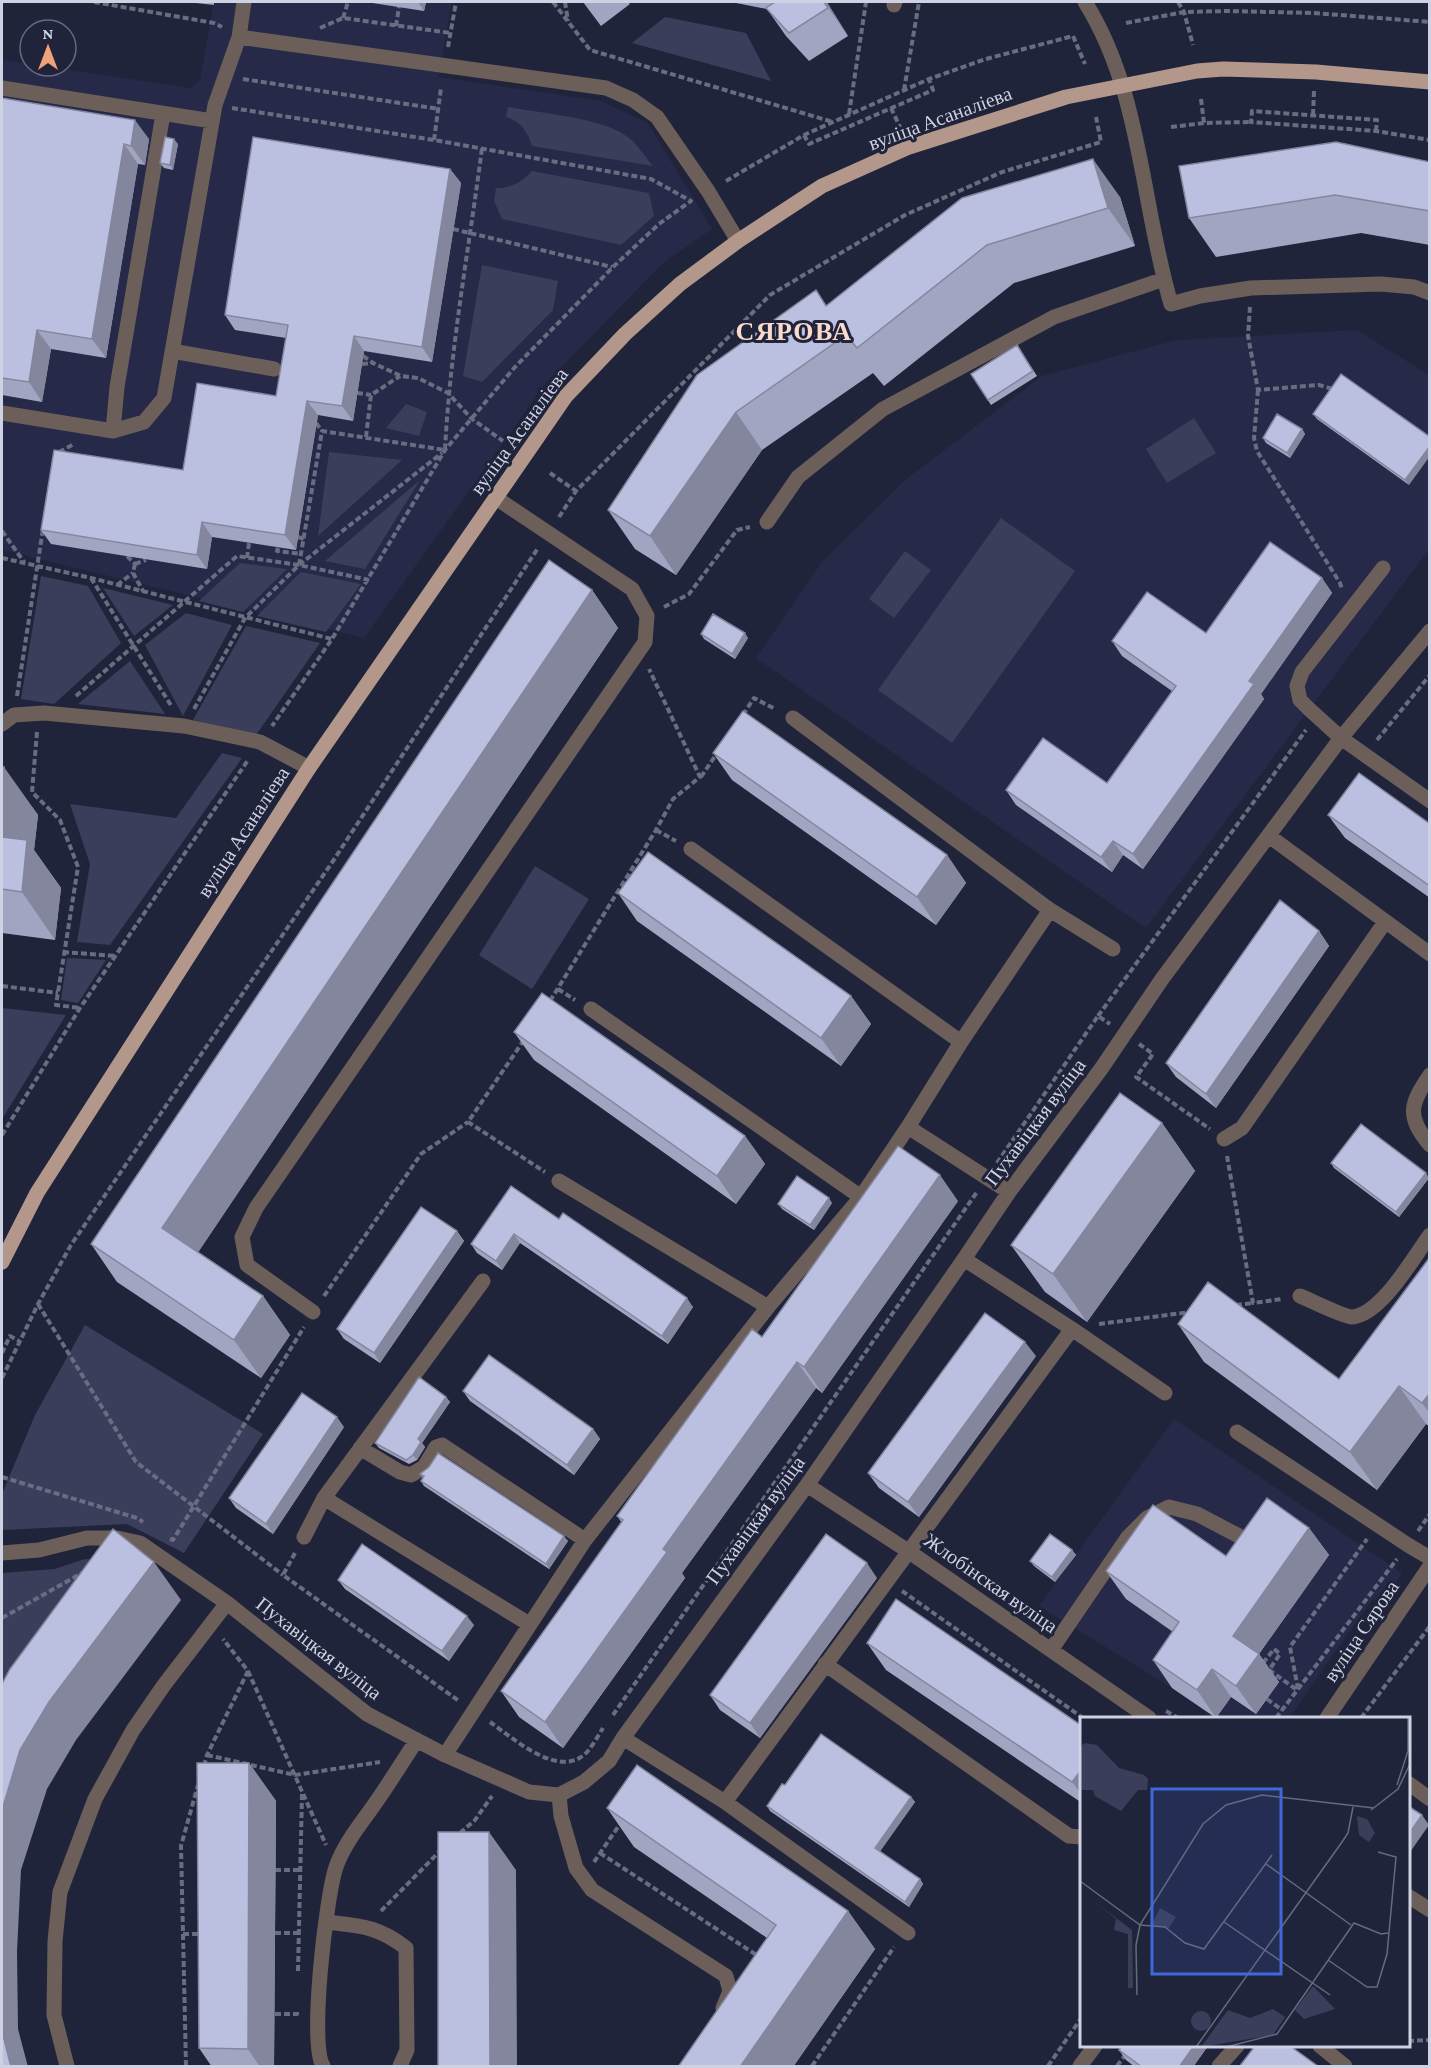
<svg xmlns="http://www.w3.org/2000/svg" width="1431" height="2068" font-family="'Crimson Pro',serif">
  <rect width="100%" height="100%" fill="#20243b"/>
  <path fill="#262947" d="M214 2H452L438 77 601 101 648 123 712 229 664 262 546 383 364 638 2 550V60L30 64V66H43L191 88 200 80Z
    M1357 330 1429 375V549L1146 928 756 658 822 562 905 480 1042 376 1177 340Z
    M1174 1419 1402 1573 1385 1599 1372 1600 1289 1718H1216L1172 1688 1039 1606Z"/>
  <path fill="#3a3e5b" d="M665 17 746 33 771 81 632 43Z
    M508 107C539 113 606 118 629 138 638 145 645 157 653 166L532 146C527 131 522 122 506 117Z
    M532 171 649 193 654 216 621 245 502 219 494 201 496 188C511 188 522 182 532 171Z
    M482 265 558 281 553 310 482 382 463 376Z
    M406 404 427 412 419 436 386 428Z
    M1194 418 1216 453 1167 483 1146 449Z
    M329 452 402 460 318 536Z
    M420 480 365 569 325 561Z
    M1001 518 1075 571 952 743 878 690Z
    M905 551 931 570 894 618 869 599Z
    M240 563 287 569 243 612 199 601Z
    M301 572 361 584 326 632 257 616Z
    M41 576 88 586 121 643 54 704 21 699Z
    M103 588 173 605 134 636Z
    M186 613 232 625 183 716 145 645Z
    M246 626 320 643 256 735 193 720Z
    M130 661 165 714 78 704Z
    M222 753 242 758 110 945 77 942 90 864 70 804 176 818Z
    M535 866 589 899 532 989 479 955Z
    M67 958 106 960 78 1003 61 1000Z
    M2 1008 66 1015 2 1119Z
    M85 1325 263 1434 184 1553 127 1524 2 1530V1494L35 1415Z
    M85 1559 97 1560 2 1709V1573L55 1569Z"/>
  <g fill="none" stroke-linecap="round" stroke-linejoin="round">
    <path stroke="#696d81" stroke-width="4" stroke-dasharray="6 3" stroke-linecap="butt" d="M94 2 214 23 222 27
      M553 2 590 50 833 122
      M565 2 568 21
      M1178 2 1184 12 1193 45
      M343 18 348 2
      M1126 23 1184 12 1227 11 1314 13 1430 22
      M396 26 399 7
      M320 28 343 18 451 33
      M448 47 456 2
      M243 79 439 109
      M904 90 919 2
      M1201 99 1204 123
      M232 108 434 140 651 179 691 201 659 224 613 267 515 367 445 450 332 639 272 726
      M891 108 901 129
      M849 114 866 2
      M1313 115 1314 91
      M1171 127 1204 123 1251 122
      M1376 131 1377 120 1252 111 1251 122 1376 131 1430 140
      M804 135 809 144 933 90 929 79
      M434 140 441 88
      M726 181 804 135 929 79 986 59 1073 36 1085 64
      M453 229 612 267
      M1250 307 1248 336 1258 390 1319 385 1336 390
      M363 356 373 363 401 376 418 378 448 393 471 418 503 441
      M362 364 372 363
      M1258 390 1254 438 1257 451 1340 583 1342 589
      M357 393 371 395
      M316 423 322 431
      M366 437 371 395 400 376
      M59 452 74 444
      M550 473 576 491
      M559 517 576 491 770 295 905 215 1002 172 1101 142 1096 117
      M2 531 24 562
      M298 537 304 539
      M278 548 277 551 301 554
      M127 556 135 564
      M2 558 91 578 332 639
      M247 558 249 543
      M135 564 133 573 143 591
      M135 564 146 560
      M299 565 322 431 445 450C450 349 469 249 482 148
      M91 578 172 707
      M117 585 133 573
      M664 607 689 594 737 530 750 527
      M17 696 43 529
      M76 696 237 556 299 565 369 580
      M194 709 245 618 299 565 442 453
      M743 715 754 698 775 709
      M37 732 32 792 60 820 78 867 56 1005 80 1008
      M1377 740 1430 675
      M701 777 717 753
      M656 830 676 841
      M63 952 116 956
      M2 986 58 993
      M558 989 575 1000
      M550 1001 656 830 673 799 700 777 649 669
      M1098 1016 1306 730
      M524 1040 468 1122 545 1172
      M1139 1044 1153 1054 1136 1077 1210 1129
      M2 1135 80 1008 248 760
      M1227 1156 1253 1303 1282 1299
      M997 1163 1098 1016 1110 1024
      M324 1296 421 1154 468 1122
      M38 1304 136 1462 283 1575
      M1236 1305 1253 1303
      M1099 1324 1190 1312
      M2 1353 10 1336 19 1341
      M2 1378 38 1304 71 1245 333 861 538 548
      M2 1477 137 1518 143 1522
      M1418 1531 1430 1514
      M170 1539 173 1540 304 1327
      M295 1553 283 1575 459 1701
      M902 1591 1083 1718
      M2 1618 82 1573
      M1263 1663 1274 1649 1280 1654 1269 1670 1297 1690
      M248 1671 326 1845
      M1298 1689 1290 1647 1367 1539
      M1267 1699 1282 1710
      M1166 1711 1178 1718
      M613 1715 977 1192
      M1276 1718 1397 1559
      M1361 1718 1430 1626
      M490 1722C513 1738 560 1781 587 1752 593 1745 598 1736 603 1728
      M207 1755 295 1775 380 1762
      M204 1766 207 1755 248 1671 223 1639
      M460 1833 475 1820 492 1796
      M600 1853 758 1956
      M594 1862 622 1821
      M275 1870H301
      M381 1911 441 1850
      M275 1933H299
      M183 1934H203
      M298 1971 302 1794
      M275 2014H297V2011
      M1408 2041 1430 2040
      M186 2066 181 1846 198 1785
      M812 2066 894 1947
      M1048 2066 1082 2017
      M1117 2066 1132 2046"/>
    <path stroke="#6c5f59" stroke-width="15" d="M1085 2C1142 93 1141 203 1171 304L1200 296 1251 288 1381 284 1414 287 1430 293
      M894 5 895 2
      M239 37 244 2
      M2 88 212 121
      M172 351 274 369
      M2 413 113 431 144 422 164 398 215 105 239 37 606 88 633 100 657 117 708 191 738 241
      M113 431 117 387 163 114
      M767 522 798 477 883 409 1054 317 1164 279
      M1383 568 1302 672 1297 686 1300 700 1309 709 1341 738 1430 801
      M793 718 1050 910 1113 949
      M2 724 14 715 44 713 184 726 260 742 309 768
      M1269 836 1430 954
      M691 849 961 1042
      M591 1009 861 1197
      M1430 1075C1410 1104 1406 1116 1430 1145
      M908 1127 1009 1192
      M1224 1139 1242 1128 1385 922
      M559 1181 768 1307
      M964 1259 1072 1329 1165 1393
      M1300 1296C1310 1300 1344 1317 1352 1317 1381 1315 1413 1258 1430 1235
      M313 1312 247 1265 242 1237 256 1208 645 642 647 616 632 589 496 498
      M1237 1432 1408 1545 1430 1558
      M360 1448 400 1472 411 1475 424 1467 436 1447 442 1445 585 1540
      M807 1485 908 1551 1149 1718
      M324 1498 529 1624
      M304 1537 324 1498 483 1281
      M2 1553 39 1550 87 1538H117L140 1543 227 1603 367 1714 445 1755 529 1792 559 1795 584 1782 609 1761 623 1738 807 1485 964 1259 1009 1192 1101 1069 1162 979 1341 738 1430 631
      M1051 1650 1128 1537 1147 1518 1169 1507 1197 1514 1239 1536
      M825 1664 1069 1836 1082 1837
      M1327 1718 1430 1566
      M623 1738 725 1802 908 1933
      M445 1755 585 1540 768 1307 861 1197 908 1127 961 1042 1050 910
      M1408 1783 1430 1799
      M559 1795 561 1816 576 1868 592 1890 726 1976 730 1991 723 2008
      M725 1802 1072 1329
      M1408 1896 1430 1910
      M326 1922C360 1926 378 1926 406 1948L407 2050 400 2066
      M1320 2046 1345 2066
      M67 2066 54 2015 55 1941 60 1892 95 1799 133 1730 164 1685 227 1603
      M323 2066C309 2043 326 1897 336 1867 344 1844 360 1825 374 1805 389 1784 402 1762 417 1740
      M1080 2066 1095 2046
      M1219 2066 1237 2046"/>
    <path stroke="#b3978b" stroke-width="15" d="M2 1262 37 1193 309 768 566 396 625 334 680 284 738 241 822 186 909 147 1066 97 1197 71 1223 69 1316 72 1430 82"/>
  </g>
  <path fill="#a1a5c1" d="M187 2H214V5Z
    M366 2H426L424 11Z
    M583 2H628L630 4 601 26Z
    M731 2H828V4L848 36 809 61 786 36 767 9Z
    M2 98 149 139 145 165 138 164 106 358 51 349 42 402 2 395Z
    M178 144 173 170 164 168 160 163Z
    M1430 162V245L1361 233 1216 257 1189 218Z
    M450 169 461 183 432 362 364 351 353 421 318 415 296 550 212 537 207 569 51 544 41 530 183 470 276 396 286 338 235 330 225 315Z
    M1120 197 1135 246 1014 283 884 386 873 373 762 450 676 575 635 549 608 510 827 306 962 198Z
    M1017 345 1037 376 991 405 971 374Z
    M1341 374 1409 485 1317 419 1313 414Z
    M1302 429 1305 434 1290 458 1266 443 1263 438Z
    M1322 578 1332 593 1261 694 1264 699 1143 869 1123 855 1112 872 1016 805 1006 790 1107 783 1172 691 1122 656 1112 641 1206 633Z
    M592 590 618 628 198 1252 263 1296 290 1335 261 1378 117 1282 91 1244Z
    M701 634 748 638 735 659 704 639Z
    M713 753 947 855 966 883 936 925 732 780Z
    M2 767 38 815 34 850 61 888 55 940 2 933Z
    M1328 815 1430 824V898L1345 838Z
    M618 893 851 996 871 1024 841 1066 637 921Z
    M1319 931 1329 946 1216 1108 1176 1077 1166 1063Z
    M514 1032 745 1136 765 1164 736 1204 534 1060Z
    M1162 1123 1195 1171 1087 1322 1045 1292 1011 1245Z
    M1331 1163 1429 1178 1399 1217 1334 1168Z
    M958 1201 822 1393 816 1388 682 1573 685 1578 563 1748 519 1717 501 1691 622 1523 617 1516 762 1337Z
    M832 1203 814 1230 782 1209 778 1204Z
    M559 1219 693 1307 668 1344 520 1243 502 1270 477 1253 471 1244Z
    M457 1231 464 1241 380 1363 344 1339 337 1329Z
    M1430 1257V1427L1426 1424 1377 1490 1204 1362 1178 1324 1339 1379Z
    M1036 1356 919 1517 879 1488 868 1473Z
    M463 1391 593 1429 600 1439 574 1475 470 1401Z
    M446 1397 450 1402 422 1443 425 1447 417 1460 409 1464 379 1448 375 1443Z
    M344 1427 273 1534 236 1508 229 1498Z
    M429 1467 568 1541 549 1569 424 1486 421 1481 423 1478 420 1474Z
    M1309 1528 1329 1555 1259 1654 1279 1682 1256 1714 1231 1697 1216 1718 1172 1688 1153 1660 1173 1632 1126 1599 1106 1571 1226 1556Z
    M1072 1550 1076 1555 1055 1582 1034 1566 1030 1561Z
    M877 1578 760 1738 720 1710 710 1695Z
    M338 1580 474 1625 449 1661 345 1589Z
    M867 1643 1082 1726V1803L886 1670Z
    M249 1763 276 1801 274 2067H212L199 2048Z
    M785 1785 911 1797 915 1802 880 1851 920 1879 923 1884 909 1907 770 1811 767 1806Z
    M607 1808 848 1911 875 1949 793 2067H678L767 1938 634 1847Z
    M1122 2046H1208L1193 2067H1135L1126 2060 1119 2050Z"/>
  <path fill="#83869d" d="M418 2H426L424 11Z
    M824 2H828V4L848 36Z
    M135 120 149 139 145 165 131 146Z
    M174 139 178 144 173 170 170 165Z
    M124 144 138 164 106 358 92 339Z
    M1093 159 1120 197 1135 246 1108 208Z
    M450 169 461 183 432 362 422 347Z
    M37 330 51 349 42 402 29 382Z
    M354 336 364 351 353 421 342 406Z
    M307 401 318 415 296 550 285 535Z
    M736 412 762 450 676 575 650 536Z
    M1302 429 1305 434 1290 458 1287 453Z
    M1430 446V456L1409 485 1405 480Z
    M202 522 212 537 207 569 197 555Z
    M1322 578 1332 593 1261 694 1264 699 1143 869 1133 854 1249 681Z
    M592 590 618 628 189 1266 162 1228Z
    M745 633 748 638 735 659 732 654Z
    M4 767 38 815 34 850 61 888 55 940 22 892 2 844V789Z
    M1113 841 1123 855 1112 872 1101 857Z
    M947 855 966 883 936 925 917 897Z
    M1319 931 1329 946 1216 1108 1206 1094Z
    M851 996 871 1024 841 1066 821 1038Z
    M1162 1123 1195 1171 1087 1322 1053 1274Z
    M745 1136 765 1164 736 1204 717 1176Z
    M1426 1173 1429 1178 1399 1217 1396 1212Z
    M940 1175 958 1201 822 1393 804 1367Z
    M829 1198 832 1203 814 1230 810 1225Z
    M457 1231 464 1241 380 1363 374 1353Z
    M514 1234 520 1243 502 1270 496 1261Z
    M263 1296 290 1335 261 1378 234 1340Z
    M687 1298 693 1307 668 1344 662 1336Z
    M1025 1342 1036 1356 919 1517 908 1502Z
    M797 1362 816 1388 682 1573 685 1578 563 1748 545 1722 663 1549Z
    M1399 1386 1426 1424 1377 1490 1350 1452Z
    M1430 1393V1414L1422 1403Z
    M446 1397 450 1402 422 1443 425 1447 417 1460 413 1455 418 1439Z
    M337 1417 344 1427 273 1534 266 1524Z
    M593 1429 600 1439 574 1475 567 1465Z
    M1309 1528 1329 1555 1259 1654 1279 1682 1256 1714 1236 1686 1233 1636Z
    M564 1536 568 1541 549 1569 546 1564Z
    M1072 1550 1076 1555 1055 1582 1052 1577Z
    M154 1562 181 1600 76 1740 47 1789 21 1870 17 1951 18 2029 28 2067H11L2 2031V1810L20 1750 49 1702Z
    M867 1563 877 1578 760 1738 750 1723Z
    M467 1616 474 1625 449 1661 442 1651Z
    M1212 1669 1231 1697 1216 1718 1197 1690Z
    M249 1763 276 1801 274 2067H260L248 2049Z
    M1082 1769V1795L1072 1782Z
    M911 1797 915 1802 879 1853 875 1848Z
    M1422 1815 1429 1825 1408 1855V1835Z
    M489 1832 516 1870 517 2067H490Z
    M920 1879 923 1884 909 1907 905 1902Z
    M848 1911 875 1949 793 2067H740Z
    M1194 2046H1208L1193 2067H1179Z"/>
  <path fill="#bbc0e0" stroke="#83869d" stroke-width="1.5" d="M775 2H824L828 8 789 33 766 8Z
    M2 98 135 120 131 146 124 144 92 339 37 330 29 382 2 378Z
    M165 137 174 139 170 165 160 163Z
    M253 137 450 169 422 347 354 336 342 406 307 401 285 535 202 522 197 555 41 530 54 450 183 470 197 383 276 396 288 325 225 315Z
    M1336 142 1430 162V211L1335 195 1189 218 1179 166Z
    M1093 159 1108 208 987 245 857 348 846 335 736 412 650 536 608 510 697 375 816 290 826 306 962 198Z
    M1017 345 1033 371 988 400 971 374Z
    M1341 374 1430 437V446L1405 480 1313 414Z
    M1277 414 1302 429 1287 453 1263 438Z
    M1270 542 1322 578 1249 681 1254 684 1133 854 1113 841 1101 857 1006 790 1043 738 1107 783 1176 686 1112 641 1147 592 1206 633Z
    M549 560 592 590 162 1228 263 1296 234 1340 91 1244Z
    M713 614 745 633 732 654 701 634Z
    M743 711 947 855 917 897 713 753Z
    M2 767H4L2 789Z
    M1359 773 1430 824V886L1328 815Z
    M2 837 27 840 22 892 2 889Z
    M648 852 851 996 821 1038 618 893Z
    M1280 900 1319 931 1206 1094 1166 1063Z
    M542 993 745 1136 717 1176 514 1032Z
    M1120 1093 1162 1123 1053 1274 1011 1245Z
    M1361 1124 1426 1173 1396 1212 1331 1163Z
    M898 1146 940 1175 804 1367 797 1362 663 1549 667 1552 545 1722 501 1691 623 1520 617 1516 752 1329 762 1337Z
    M797 1176 829 1198 810 1225 778 1204Z
    M511 1186 559 1219 563 1213 687 1298 662 1336 514 1234 496 1261 471 1244Z
    M421 1207 457 1231 374 1353 337 1329Z
    M1430 1257V1393L1422 1403 1399 1386 1350 1452 1178 1324 1208 1282 1339 1379Z
    M985 1313 1025 1342 908 1502 868 1473Z
    M489 1355 593 1429 567 1465 463 1391Z
    M419 1377 446 1397 418 1439 421 1442 413 1455 406 1460 375 1443Z
    M302 1393 337 1417 266 1524 229 1498Z
    M438 1453 564 1536 546 1564 421 1481 424 1476 420 1474 429 1467Z
    M1267 1498 1309 1528 1233 1636 1259 1654 1236 1686 1212 1669 1197 1690 1153 1660 1179 1622 1106 1571 1153 1505 1226 1556Z
    M113 1529 154 1562 49 1702 20 1750 2 1810V1684L10 1669Z
    M826 1534 867 1563 750 1723 710 1695Z
    M1050 1534 1072 1550 1052 1577 1030 1561Z
    M362 1544 467 1616 442 1651 338 1580Z
    M896 1599 1082 1726V1769L1072 1782 867 1643Z
    M821 1734 911 1797 875 1848 920 1879 905 1902 767 1806 782 1784 785 1785Z
    M197 1763H249L248 2049 199 2048Z
    M637 1765 848 1911 740 2067H678L776 1925 607 1808Z
    M1408 1806 1422 1815 1408 1835Z
    M438 1832H489L490 2067H438Z
    M2 2031 11 2067H2Z
    M1122 2046H1194L1179 2067H1142L1119 2050Z
    M1255 2046H1290L1319 2067H1239Z"/>
  <g text-anchor="middle" dominant-baseline="central" stroke-width="6" stroke-linejoin="round" paint-order="stroke">
    <g font-size="20" fill="#cfd2e2" stroke="#20243b">
      <text transform="translate(940 118) rotate(-20)">вуліца Асаналіева</text>
      <text transform="translate(519 431) rotate(-54)">вуліца Асаналіева</text>
      <text transform="translate(243 832) rotate(-57)">вуліца Асаналіева</text>
      <text transform="translate(1035 1122) rotate(-53)">Пухавіцкая вуліца</text>
      <text transform="translate(755 1520) rotate(-54)">Пухавіцкая вуліца</text>
      <text transform="translate(991 1583) rotate(35)">Жлобінская вуліца</text>
      <text transform="translate(1361 1631) rotate(-56)">вуліца Сярова</text>
      <text transform="translate(319 1648) rotate(38)">Пухавіцкая вуліца</text>
    </g>
    <g font-size="26" font-weight="bold" letter-spacing="1.5" fill="#f9dacb" stroke="#20243b">
      <text x="794" y="331">СЯРОВА</text>
    </g>
  </g>
  <g transform="translate(1080 1717)">
    <rect width="330" height="330" fill="#20243b"/>
    <path d="M5 26 17 28 39 51 64 58 68 62 67 73H58L41 94 15 79 13 73H0V29ZM277 99 287 102 295 116 289 125 279 118ZM12 183 52 213 53 271H48V217L34 213 36 202ZM80 191 96 200 89 211 71 209ZM233 269 255 292 224 302 215 293ZM193 292 205 300 193 318 121 330 148 293 170 301ZM111 304a10 10 0 1 1 20 0a10 10 0 1 1-20 0Z" fill="#3a3e5b"/>
    <path fill="none" stroke="#666a7e" stroke-width="1.5" d="M317 68 328 34V0M291 93 318 72 330 47M186 147 271 208M0 164 60 208 123 107 146 88 182 78 294 91M144 205 250 278M248 243 287 270H297L307 237 316 140 298 135M57 278 56 228 60 208 85 210 105 226 124 232 192 138M116 330 262 125 268 116 273 90M146 330 197 317 274 206 301 217 308 216"/>
    <path fill="#4168da" fill-opacity="0.15" stroke="#4168da" stroke-width="3" d="M72 72H201V257H72Z"/>
    <rect width="330" height="330" fill="none" stroke="#cfd2e2" stroke-width="3"/>
  </g>
  <rect width="1431" height="2068" fill="none" stroke="#cfd2e2" stroke-width="6"/>
  <g transform="translate(48 48)"><circle r="28" fill="#20243b" stroke="#666a7e" stroke-width="1.5"/>
  <path d="M0-4.5L10 22L0 15L-10 22Z" fill="#f1a17c"/>
  <text y="-9" font-size="16" font-weight="bold" text-anchor="middle" fill="#cfd2e2">N</text>
  </g>
</svg>
